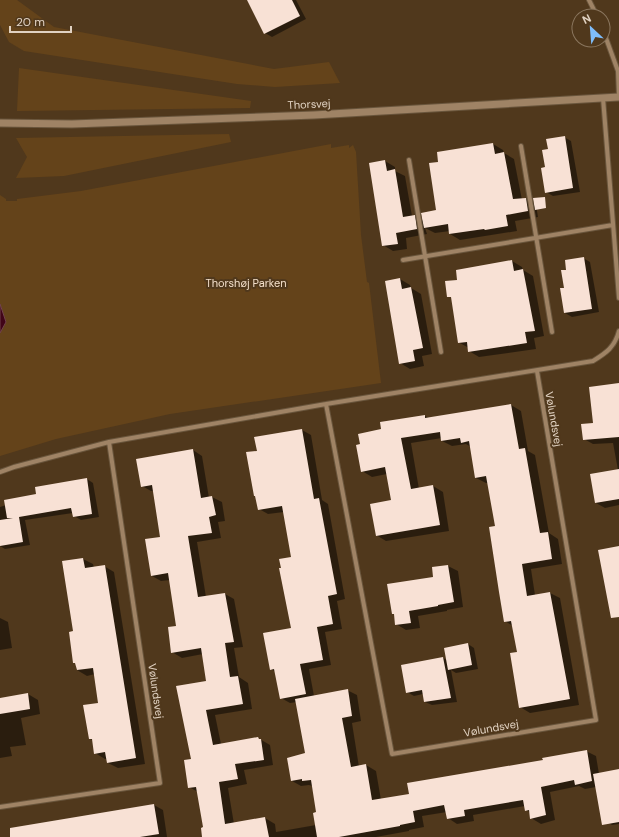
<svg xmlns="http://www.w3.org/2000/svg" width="619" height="837" font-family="'DM Sans',sans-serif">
  <rect width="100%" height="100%" fill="#50381c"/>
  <path fill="#64431a" d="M0 0H17L54 27 274 69 329 62 340 83 275 87 237 84 24 51 9 42 0 25Z
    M19 68 251 101 250 108 17 111Z
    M229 134 231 142 64 176 16 178 27 157 16 138Z
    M331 144V148L349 145V148L353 145 356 152 361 235 367 282 369 283 381 383 170 414 56 439 0 456V195L6 199V201H17V199L81 191Z"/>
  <path fill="#410518" stroke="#71424b" d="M0 304 6 322 0 333Z"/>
  <path fill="#0007" d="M248 0H296L306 19 272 37 265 33Z
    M564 137 571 141 580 192 553 196 546 192 549 149Z
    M493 144 503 150 504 153 514 159 522 200 526 199 536 205 538 217 515 221 517 231 460 240 450 234V231L435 233 425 228 427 234 406 238 407 249 393 251 383 245 385 161 395 167V171L405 176 412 216H414L424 221 438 211 439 163 438 153Z
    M583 258 590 262 599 312 572 317 565 313V289L568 270Z
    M512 261 522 267 523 270 533 276 544 336 534 338 536 349 479 357 469 351V348L458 342V280L457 271Z
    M400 279 410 285 411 288 421 294 432 354 422 356 424 366 410 369 400 363Z
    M619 385V505L605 508 596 503 618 470 613 443 593 444 584 439Z
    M511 405 521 411 528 451 535 455 549 533 558 539 562 564 531 569 535 595 550 593 560 598 579 705 530 713 520 707 518 653 513 626 505 621 496 527 488 483H486L476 478 471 447 466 444 452 446 442 441V438L411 443 419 489 433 486 443 492 449 531 386 541 376 535 392 501 387 474 372 477 362 471 361 445 382 430 425 416 429 418Z
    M302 430 311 435 322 500 328 504 345 599 337 601 342 629 325 632 331 665 309 669 314 696 347 690 357 695 361 721 352 723 359 767 366 765 376 771 381 800 410 795 586 751 596 756 599 774 619 770V824L612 825 602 819 596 787 585 789 579 786 550 792 555 820 541 824 531 818 530 812 526 810 525 806 473 815 474 821 457 824 448 818 447 812 422 816 424 827 409 830V831L376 837H205L198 792 189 787 192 760 207 682 203 654 182 658 172 652 177 627 170 580 161 581 152 576 161 538 154 491H151L142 486 193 450 202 456 209 498 212 497 222 502 225 521 218 522 221 538 197 542 206 597 225 594 234 599 243 647 234 648 239 677 248 683 252 709 215 715 221 744 258 738 270 745 273 765 244 770 247 784 228 788 234 824 265 818 275 824 276 832 316 825 318 813 312 786 309 785 301 786 292 781 306 754 297 702 290 703 281 698 276 672 271 669 292 628V557L284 512 268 514 259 509 258 451Z
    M87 479 93 483 99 517 81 520 74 516 73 513 25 520 30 545 5 549 0 546V507Z
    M83 559 93 564 94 568 104 566 114 572 145 764 118 768 108 763V759H105L95 753 93 740 90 739 100 703 95 674 87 676 77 670 75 632Z
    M448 566 458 571 463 607 447 610V611L418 616 420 628 406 630 396 624 395 615 393 613Z
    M0 618 8 622 12 648 0 650Z
    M468 644 474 648 478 669 456 673 451 670 457 702 432 705 425 702 423 694 414 696 407 692 443 658 447 660Z
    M28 694 38 700 40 714 21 718 26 745 10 747 12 756 0 758V699Z
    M154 805 163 810 167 837H17Z"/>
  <path fill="#f8e1d5" d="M247 0H292L300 16 264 34Z
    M565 136 573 188 545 193 541 168 545 167 542 150 548 149 546 139Z
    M493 143 495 154 504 152 513 199 526 198 528 211 506 215 508 226 485 230 484 229 449 234 448 224 424 228 421 213 436 210 429 163 438 162 437 152Z
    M385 160 387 171 395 169 403 217 415 215 417 229 396 233 398 244 382 246 369 163Z
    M545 197 546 208 535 210 533 198Z
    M584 257 592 309 564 313 560 288H564L561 270H566L565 260Z
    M512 260 514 271 523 269 535 331 525 332 527 343 468 352 467 342 458 343 451 297H447L445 281 457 280 456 270Z
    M400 278 402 289 411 287 423 348 413 350 415 361 399 364 385 281Z
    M619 383V437L583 440 581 424 593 423 589 387Z
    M511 404 519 449 525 448 540 533 548 532 552 559 522 564 527 596 550 592 570 699 519 708 510 653 517 652 511 621 504 622 499 592 489 527 495 526 486 476 475 478 469 441 461 443 460 438 441 441 440 432 401 438 411 489 433 485 440 525 376 536 370 504 391 500 385 467 361 472 356 445 360 444 358 434 381 429 380 422 425 415V418Z
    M302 429 314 499 319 498 337 594 328 596 333 624 317 627 323 660 300 664 306 694 280 699 274 669 270 670 263 633 291 628 279 568H281L279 559 291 557 282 506 258 510 255 496H254L246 452 257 451 254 437Z
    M193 449 201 498 212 496 216 515 209 517 212 533 188 536 198 597 225 593 234 642 225 643 230 677 238 676 243 704 206 710 213 745 258 737 259 739H261L264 760 235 764 238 779 219 782 225 824 265 817 269 837H202L201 828 203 827 196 787 188 788 184 760 191 759 176 686 206 681 201 648 171 653 168 627 176 626 168 573 151 576 145 539 160 537 152 485 141 487 136 459Z
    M619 469V499L595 503 590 474Z
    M87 478 92 514 73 517 71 508 19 517 23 542 0 546V520L13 518H7L4 500 36 494 35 487Z
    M619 546V617L611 618 598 550Z
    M83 558 85 568 105 565 136 758 107 763 105 752 94 754 92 739H89L83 705 98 703 93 668 77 670 75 663H73L69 632 73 631 62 561Z
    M448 565 454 602 438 605V606L409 611 411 623 395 625 394 614H392L387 584 433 577 432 567Z
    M468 643 472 665 448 670 444 648Z
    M443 657 451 698 424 702 422 690 406 693 401 665Z
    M348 689 352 716 342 718 351 767 366 764 372 800 409 794 407 783 543 760 542 758 587 750 592 781 575 785 574 780 541 787 546 815 530 819 529 810 525 811 523 800 464 810 465 816 447 819 444 805 413 811 415 822 400 825V826L339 837H317L313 813 316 812 311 780 302 781V779L291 781 287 758 305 753 295 699Z
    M28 693 30 709 0 714V698Z
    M619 769V822L602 825 593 774Z
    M154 804 159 834 140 837H10V828Z"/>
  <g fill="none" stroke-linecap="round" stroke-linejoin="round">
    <defs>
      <path id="minor" d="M589 0 597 16
        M603 30 618 71 619 97
        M603 98 619 298
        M521 146 552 332
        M409 160 441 352
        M403 260 613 225
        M326 404 392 754 596 720 537 371
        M0 472 14 467 109 442 326 404 593 361C606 353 615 347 619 331
        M0 807 160 783 109 442"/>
      <path id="tertiary" d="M0 123 72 124 314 115 619 97"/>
    </defs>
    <use href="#minor" stroke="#69553c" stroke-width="6"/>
    <use href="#tertiary" stroke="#69553c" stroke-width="9"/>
    <use href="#minor" stroke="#9f8365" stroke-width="4"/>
    <use href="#tertiary" stroke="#9f8365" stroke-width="7"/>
  </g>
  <g text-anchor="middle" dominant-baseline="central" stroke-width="4" stroke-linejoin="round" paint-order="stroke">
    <g font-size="11" fill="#e1d2c2" stroke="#50381c">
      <text transform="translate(309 104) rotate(-3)">Thorsvej</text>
      <text transform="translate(554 419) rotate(80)">Vølundsvej</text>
      <text transform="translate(156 691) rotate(82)">Vølundsvej</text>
      <text transform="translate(491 728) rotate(-10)">Vølundsvej</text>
    </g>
    <g font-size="11" fill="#f4e0cb" stroke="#50381c">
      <text x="246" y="283">Thorshøj Parken</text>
    </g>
  </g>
  <g transform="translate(591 28) rotate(334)"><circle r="19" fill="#50381c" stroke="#8a765e"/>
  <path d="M0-3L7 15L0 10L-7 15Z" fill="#7fbdfa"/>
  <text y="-6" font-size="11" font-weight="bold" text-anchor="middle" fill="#e1d2c2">N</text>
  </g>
  <path d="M10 26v6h61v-6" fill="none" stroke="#e1d2c2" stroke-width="2"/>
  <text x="16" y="26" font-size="12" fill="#e1d2c2" stroke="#50381c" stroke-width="3" paint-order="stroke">20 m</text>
</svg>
